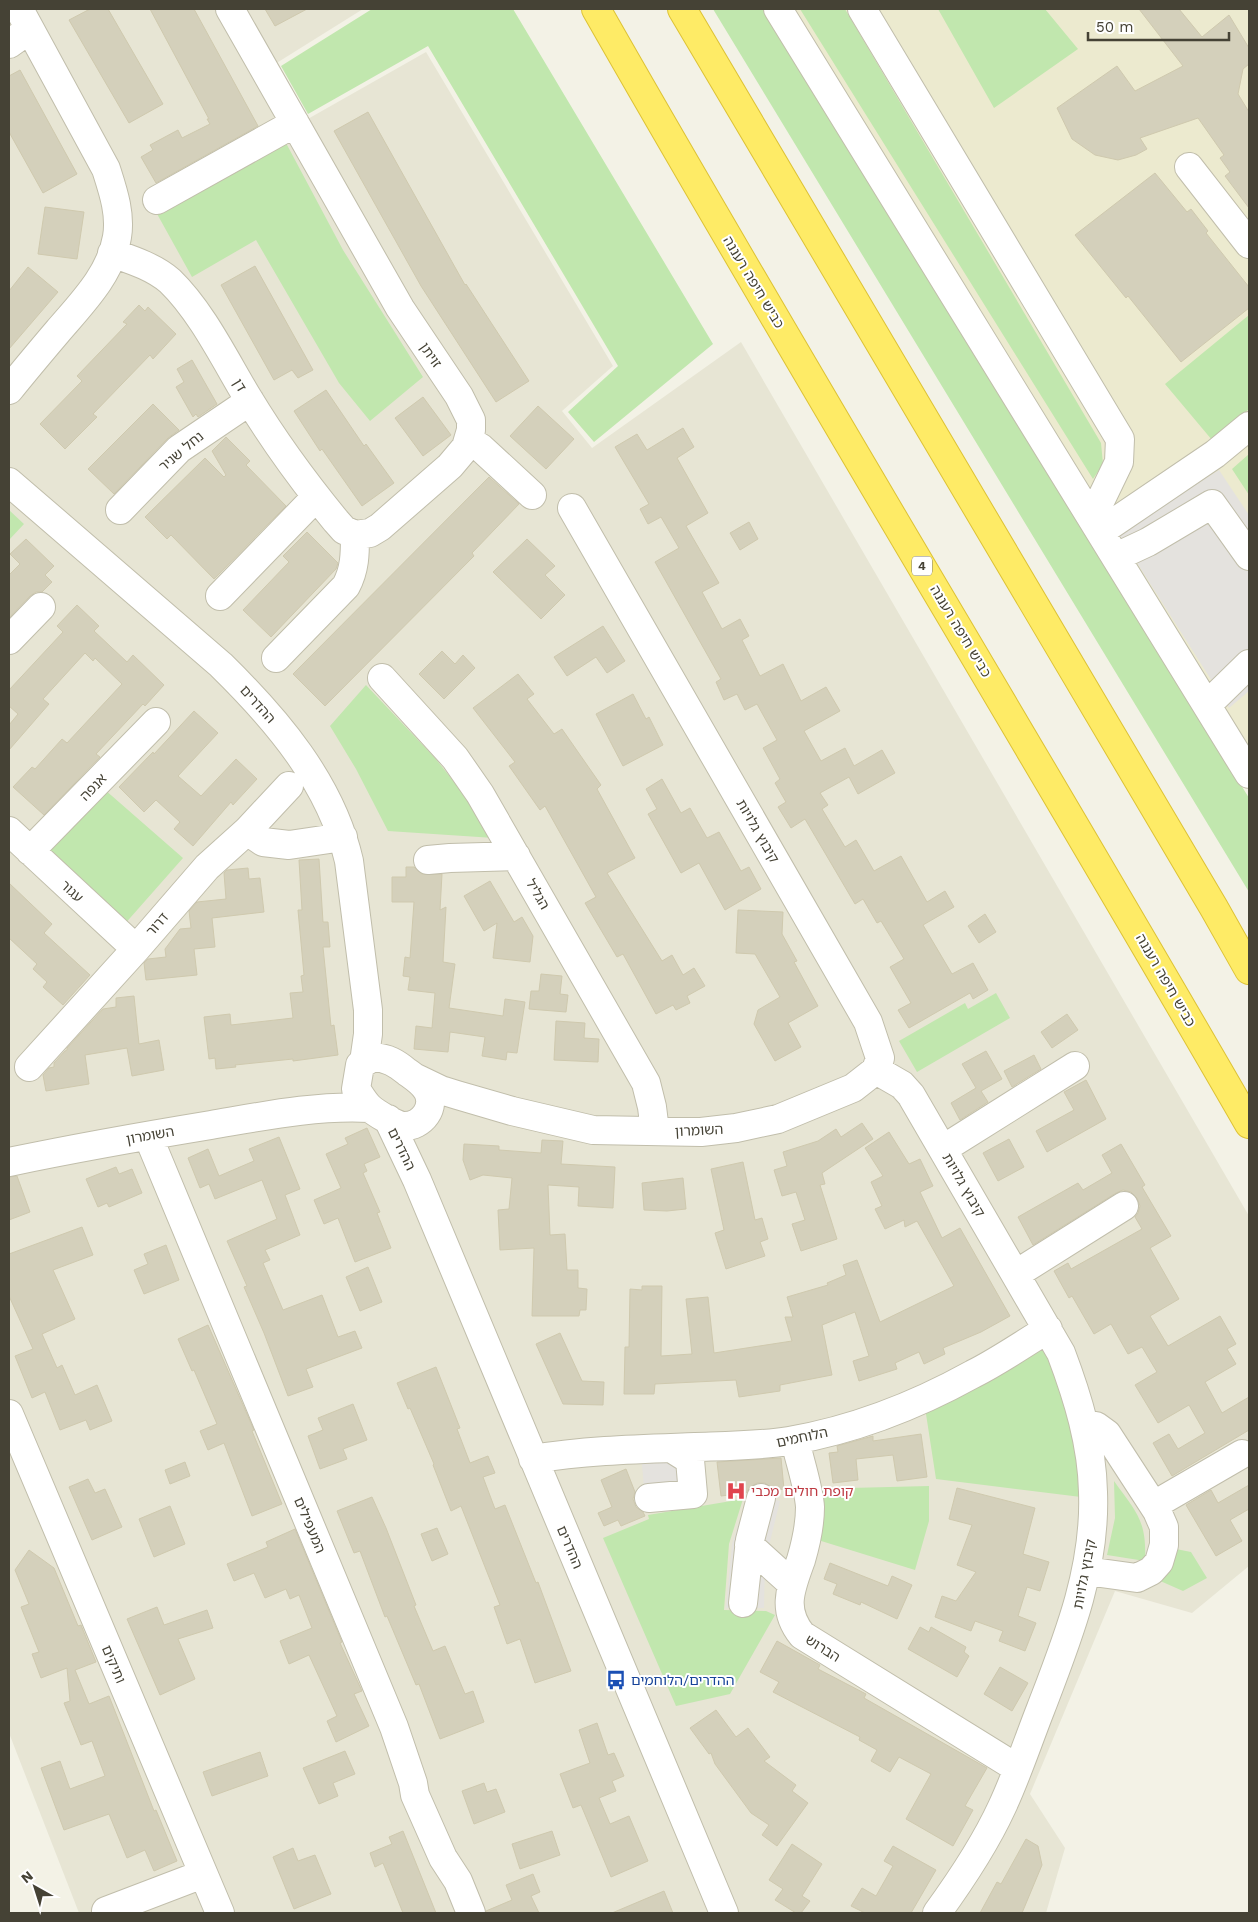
<svg xmlns="http://www.w3.org/2000/svg" width="1258" height="1922" font-family="'Work Sans','Noto Sans Hebrew',sans-serif">
  <rect width="100%" height="100%" fill="#f3f2e6"/>
  <path fill="#e7e5d4" d="M9 9H363L275 64 306 120 426 52 613 366 562 411 592 448 741 342 1249 1216V1566L1192 1613 1115 1591 1030 1794 1065 1848 1046 1913H79L9 1733Z"/>
  <path fill="#eceacf" d="M792 9H1249V748Z"/>
  <path fill="#c1e7ae" d="M372 9H513L713 344 594 442 568 412 618 366 428 46 308 114 281 66Z
    M713 9H765L1249 798V892Z
    M800 9H845L1101 443 1103 464 1093 479Z
    M938 9H1045L1078 49 994 108Z
    M286 143 343 250 423 377 370 421 339 383 256 240 192 277 156 212Z
    M1249 315V409L1212 440 1165 384Z
    M1249 454V495L1232 469Z
    M9 510 24 524 9 540Z
    M366 685 435 758 463 793 494 838 388 831 356 769 330 726Z
    M104 789 183 858 123 926 45 856Z
    M996 993 1010 1018 917 1072 899 1041 965 1003 968 1009Z
    M1037 1346 1046 1350 1060 1385 1076 1442 1081 1497 936 1479 924 1401Z
    M1114 1481C1136 1512 1147 1520 1145 1561L1107 1555 1115 1518Z
    M929 1486V1521L915 1570 805 1536 810 1489Z
    M743 1499 729 1544 724 1610 766 1611 775 1615 730 1694 676 1706 603 1538 649 1519 648 1515Z
    M1176 1549 1191 1552 1207 1578 1183 1591 1158 1580Z"/>
  <path fill="#e4e2de" d="M1219 470 1249 515V691L1229 708 1118 533Z
    M697 1437 702 1504 646 1510 640 1443Z
    M748 1493 780 1501 765 1562 764 1608H726L732 1544Z"/>
  <path fill="#d4d0bb" stroke="#cfc9ae" d="M90 9H108L163 104 129 123 69 20Z
    M150 9H194L258 126 156 183 141 157 153 150 150 145 178 130 182 138 210 124 207 119H209Z
    M265 9H307L275 26Z
    M1139 9H1179L1202 37 1229 15 1249 48V64L1243 69 1238 94 1249 112V208L1225 176 1230 172 1220 158 1224 155 1198 118 1140 138 1147 149 1136 155 1118 160 1095 155 1072 139 1057 108 1117 66 1135 91 1183 66Z
    M20 70 77 174 43 193 9 132V76Z
    M368 112 465 285 466 284 529 381 496 402 421 286 334 131Z
    M1155 173 1187 212 1191 209 1208 231 1206 233 1249 287V308L1181 362 1128 296 1126 298 1075 235Z
    M45 207 84 212 77 259 38 254Z
    M255 266 313 370 298 378 292 370 274 380 221 285Z
    M28 267 58 292 9 349V291Z
    M139 305 145 311 148 307 176 334 153 359 150 355 93 414 97 417 65 449 40 424 82 381 77 376 127 324 123 322Z
    M192 360 217 404 198 417 196 414 193 417 176 387 184 382 177 369Z
    M326 390 364 446 366 444 394 483 362 506 322 449 320 451 294 411Z
    M423 397 451 435 423 456 395 418Z
    M153 404 179 430 168 438 114 494 88 469Z
    M538 406 574 439 546 469 510 436Z
    M683 428 694 447 677 458 708 513 686 526 719 583 702 592 722 629 740 619 749 636 742 640 760 676 783 664 801 701 826 687 840 711 804 731 821 761 845 748 854 766 882 750 895 773 858 794 849 777 820 793 828 805 822 809 845 847 856 840 874 871 901 856 927 902 945 891 954 907 923 925 952 974 973 963 988 990 973 999 970 993 909 1028 898 1010 911 1003 890 967 904 959 881 921 877 923 863 899 855 904 805 819 791 828 778 807 786 802 775 783 780 779 763 748 777 740 757 704 745 710 737 694 724 700 716 682 721 679 655 562 679 548 661 517 648 524 640 509 649 504 615 447 637 434 647 450Z
    M226 437 250 461 246 465 286 506 214 579 171 535 167 539 145 517 205 458 224 477 226 475 212 451Z
    M489 477 519 504 472 553 474 556 325 706 293 674Z
    M749 522 758 539 740 550 730 533Z
    M307 532 338 563 336 569 271 637 243 610 289 562 283 556Z
    M26 539 54 566 45 575 52 582 42 592H36L30 596 9 618V575L20 564 10 554Z
    M527 539 555 566 545 575 565 595 541 619 493 572Z
    M77 605 99 626 94 631 127 662 133 655 164 685 145 706 143 704 96 754 100 757 44 815 13 787 32 767 35 769 62 739 67 743 122 684 95 658 93 661 85 653 43 699 49 704 9 750V725L18 714 9 706V690L63 632 57 626Z
    M603 626 625 661 607 673 596 657 567 676 554 657Z
    M442 651 455 664 463 655 475 668 444 699 419 674Z
    M518 674 534 694 527 699 554 734 562 729 601 785 597 789 635 858 607 873 662 961 672 955 683 975 694 968 705 986 687 996 690 1003 676 1010 673 1005 656 1014 623 954 617 957 585 903 596 897 545 806 540 810 509 766 515 762 473 708Z
    M633 694 646 719 649 717 663 745 623 766 596 714Z
    M194 711 218 733 178 776 201 796 236 759 257 779 233 805 231 802 193 846 174 829 180 822 156 800 144 812 119 787 153 752 154 754Z
    M662 779 681 813 690 808 707 838 719 832 741 871 749 867 761 889 725 910 699 863 681 873 648 814 657 809 646 789Z
    M319 859 323 922H328L330 947H323L331 1026 334 1025 338 1055 293 1061V1059L235 1065 236 1067 216 1069 215 1058 209 1059 204 1017 230 1014 231 1025 293 1018 290 993 303 992 301 976 304 975 298 910H302L299 860Z
    M406 867H414L422 874H442L440 910 446 907 443 962 455 964 449 1008 503 1016 505 999 525 1002 517 1053 507 1052 506 1060 482 1056 485 1037 450 1032 448 1052 414 1049 416 1026 432 1028 435 993 408 990 410 977 403 976 405 957 410 958 414 902H392V877H406Z
    M248 868 249 879 260 878 264 912 212 918 215 947 194 949 197 975 146 980 144 963 148 959 166 957 165 949 180 929 191 928 189 911 197 902 226 899 224 873 227 870Z
    M490 881 514 922 522 917 533 936 530 962 493 958 497 923 484 931 464 896Z
    M9 883 52 924 44 933 90 975 63 1005 43 987 47 982 33 969 37 964 9 938Z
    M738 910 783 912 782 934 797 961 794 962 818 1006 788 1023 801 1047 775 1061 754 1024 758 1010 780 997 755 954 736 953Z
    M985 914 996 932 979 943 968 926Z
    M541 974 562 976 560 994 568 995 566 1012 529 1009 531 991H539Z
    M134 996 139 1044 159 1040 164 1070 132 1076 127 1048 85 1055 89 1084 46 1091 43 1075 49 1068 54 1067V1063L65 1051 67 1050V1048L103 1009 116 1007V998Z
    M1067 1014 1078 1030 1052 1048 1041 1032Z
    M556 1021 585 1023 584 1038 599 1039 598 1062 554 1060Z
    M986 1051 1002 1079 981 1091 988 1102 960 1120 951 1103 976 1088 962 1064Z
    M1034 1055 1041 1069 1012 1087 1004 1071Z
    M1086 1080 1106 1119 1047 1152 1036 1131 1074 1110 1064 1092Z
    M862 1123 873 1139 822 1173 825 1184 820 1185 837 1239 801 1251 792 1224 805 1220 796 1192 782 1196 774 1170 787 1166 783 1152 818 1141 836 1129 841 1137Z
    M367 1128 380 1157 364 1164 367 1171 363 1173 380 1212 377 1213 391 1248 355 1262 338 1218 324 1224 314 1200 341 1188 326 1154 348 1144 345 1138Z
    M889 1132 909 1164 920 1159 933 1186 920 1192 942 1238 960 1228 1010 1316 981 1332 943 1348 945 1354 924 1364 919 1352 895 1363 897 1369 859 1381 853 1361 869 1356 855 1312 822 1325 832 1375 780 1385V1391L739 1397 736 1380 655 1384 654 1394H624L625 1347H629L630 1289 642 1290V1286H662L661 1356 692 1354 686 1299 708 1297 714 1353 792 1341 785 1317H793L787 1297 828 1285 827 1283 846 1275 843 1265 857 1260 880 1322 954 1286 917 1221 905 1227 904 1220 885 1229 875 1209 882 1206 871 1182 883 1176 865 1148Z
    M279 1137 300 1189 285 1195 300 1235 265 1250 270 1260 263 1263 283 1310 322 1295 338 1337 355 1331 362 1348 306 1369 313 1387 288 1396 264 1333 244 1287 247 1286 227 1241 277 1219 262 1180 215 1199 209 1184 200 1188 188 1158 208 1149 219 1176 254 1161 249 1149Z
    M1009 1139 1024 1167 998 1181 983 1153Z
    M542 1140 563 1141 561 1164 615 1167 613 1208 578 1206 579 1187 548 1185 550 1235 565 1234 567 1270H578V1288L587 1289 586 1310H580L579 1316H532L534 1248 500 1250 498 1210 509 1209 512 1178 483 1175 470 1180 463 1160 464 1144 499 1146V1150L541 1153Z
    M1121 1144 1145 1185 1142 1187 1171 1236 1150 1248 1179 1299 1150 1316 1168 1346 1220 1316 1236 1344 1227 1349 1236 1364 1205 1382 1222 1413 1249 1397V1430L1172 1476 1153 1443 1169 1434 1178 1449 1205 1433 1189 1405 1158 1423 1135 1385 1157 1372 1142 1347 1128 1354 1111 1324 1094 1334 1072 1296 1069 1298 1054 1271 1068 1263 1071 1269 1142 1229 1135 1217 1138 1213 1140 1206 1137 1198 1131 1192 1123 1190 1116 1193 1033 1245 1018 1217 1078 1183 1083 1190 1112 1173 1102 1155Z
    M743 1162 755 1220 762 1218 768 1239 760 1242 765 1256 726 1269 715 1233 724 1230 711 1169Z
    M116 1167 119 1174 132 1169 142 1193 109 1207 107 1203 98 1207 86 1179Z
    M17 1176 30 1212 9 1220V1177Z
    M683 1178 686 1209 667 1211 644 1210 642 1183Z
    M82 1227 93 1255 53 1270 75 1319 42 1334 57 1368 62 1365 75 1395 97 1385 112 1421 90 1430 86 1420 60 1430 45 1392 32 1398 15 1356 33 1349 9 1296V1254Z
    M166 1245 179 1280 144 1294 134 1270 148 1264 144 1254Z
    M368 1267 382 1302 360 1311 346 1277Z
    M208 1325 254 1430 252 1431 282 1504 252 1516 224 1443 208 1450 200 1431 217 1424 194 1370 192 1371 178 1339Z
    M560 1333 582 1381 604 1382 603 1405 563 1404 536 1344Z
    M436 1367 460 1428 457 1429 470 1463 488 1456 495 1473 483 1477 495 1509 505 1505 536 1583 538 1582 571 1671 535 1683 520 1639 507 1644 494 1607 500 1605 461 1506 451 1511 433 1465 434 1464 410 1408 408 1409 397 1383Z
    M353 1404 367 1440 343 1449 347 1459 320 1469 308 1436 323 1430 318 1418Z
    M921 1434 927 1477 897 1481 893 1455 856 1459 858 1480 833 1483 829 1453 838 1452 837 1446 873 1436V1441Z
    M781 1458 784 1489 774 1490 765 1483H757L750 1487 746 1493 721 1496 717 1462Z
    M185 1462 190 1476 170 1484 165 1470Z
    M626 1469 635 1492 633 1499 636 1507 643 1512 645 1516 621 1526 618 1520 604 1526 598 1513 612 1507 601 1480Z
    M88 1479 95 1493 105 1489 122 1527 92 1540 69 1487Z
    M1249 1485V1509L1230 1520 1242 1541 1216 1556 1186 1505 1211 1490 1218 1503Z
    M957 1488 1035 1508 1023 1554 1049 1562 1040 1591 1027 1587 1018 1616 1036 1623 1025 1651 999 1641 1003 1631 975 1621 971 1631 935 1617 942 1596 956 1601 976 1572 957 1565 972 1525 949 1519Z
    M372 1497 386 1528 416 1605 414 1606 433 1651 445 1646 465 1694 473 1691 484 1722 440 1739 419 1684 416 1685 387 1616 385 1617 360 1551 354 1553 337 1511Z
    M170 1506 185 1544 154 1557 139 1519Z
    M437 1528 448 1554 432 1561 421 1534Z
    M295 1529 342 1642 340 1643 362 1691 354 1694 369 1726 336 1742 327 1721 337 1716 309 1655 289 1664 280 1641 312 1628 299 1595 290 1599 286 1589 265 1598 254 1573 234 1581 227 1564 268 1547 266 1542Z
    M29 1550 54 1568 78 1626 81 1625 96 1662 75 1670 89 1704 109 1696 154 1811 156 1810 177 1861 154 1871 145 1850 127 1858 109 1814 64 1830 41 1768 60 1761 70 1789 105 1776 92 1741 81 1745 64 1703 70 1701 67 1668 41 1678 32 1654 39 1652 21 1607 29 1604 15 1570Z
    M830 1563 888 1586 892 1576 912 1585 897 1619 861 1602 860 1605 833 1594 837 1584 824 1579Z
    M157 1607 164 1625 207 1610 213 1628 178 1639 195 1679 160 1695 127 1619Z
    M920 1627 929 1632 931 1627 966 1647 964 1652 969 1656 957 1677 908 1649Z
    M777 1641 820 1665 818 1669 866 1694 864 1698 987 1768 965 1806 973 1810 953 1846 906 1819 931 1774 899 1757 890 1772 871 1761 877 1750 859 1740 860 1737 773 1692 779 1682 760 1672Z
    M1000 1667 1028 1683 1012 1711 984 1694Z
    M716 1710 736 1737 748 1728 770 1757 764 1761 796 1785 792 1791 808 1803 777 1846 762 1835 769 1825 751 1813 715 1764 711 1753 709 1754 690 1728Z
    M597 1723 608 1755 614 1753 624 1776 612 1781 616 1791 599 1798 610 1824 629 1816 648 1861 611 1877 581 1805 573 1808 560 1774 590 1763 579 1730Z
    M345 1751 355 1774 333 1783 338 1796 319 1804 303 1768Z
    M260 1752 268 1776 212 1796 203 1772Z
    M484 1783 487 1792 496 1789 505 1812 474 1824 462 1791Z
    M403 1831 436 1913H403L383 1863 375 1867 370 1853 392 1844 389 1837Z
    M552 1831 560 1855 520 1869 512 1844Z
    M1026 1839 1038 1846 1042 1865 1022 1913H980L997 1882 1001 1884Z
    M792 1844 822 1864 802 1896 810 1901 801 1913H796L775 1900 783 1889 769 1880Z
    M893 1846 936 1870 911 1913H865L851 1906 862 1888 876 1896 893 1866 884 1861Z
    M293 1848 298 1861 315 1855 331 1894 294 1909 273 1857Z
    M533 1874 540 1892 531 1896 539 1913H486V1911L512 1900 506 1885Z
    M664 1891 673 1913H612Z"/>
  <g fill="none" stroke-linecap="round" stroke-linejoin="round">
    <defs>
      <path id="minor" d="M230 9 400 308 459 396 471 420V430L466 447 450 466 380 527 370 533 355 535
        M778 9 1249 774
        M862 9 1120 439 1119 462 1092 518
        M9 44 30 29
        M1189 167 1249 244
        M157 200 295 123
        M112 253C132 260 154 267 170 281 202 312 225 360 248 398 274 441 304 482 336 521L344 530 355 535
        M9 390C25 370 42 350 58 331 82 303 111 274 117 237 121 214 113 191 106 169L19 9
        M468 440 481 448 532 495
        M9 482 221 665C277 720 331 783 349 861L368 1010V1034L364 1062
        M572 508 868 1022 880 1058 876 1070 902 1085 911 1095 1061 1353C1078 1398 1092 1444 1093 1492 1096 1568 1068 1638 1041 1708 1028 1741 1017 1775 1002 1807 985 1844 961 1880 937 1913
        M120 510 179 449 250 401
        M1100 532 1215 454 1249 426
        M1116 557 1148 542 1212 504 1249 556
        M220 596 316 497
        M9 640 41 607
        M276 658 346 586C355 569 355 554 355 535
        M382 678 455 758 480 794 646 1083 652 1107 655 1131
        M1207 705 1249 664
        M9 831 136 949
        M247 831 263 842 289 845 343 837
        M30 851 156 722
        M428 860 450 858 516 856
        M373 1057C388 1058 396 1063 407 1072 414 1077 422 1082 427 1090 437 1107 422 1127 403 1126 396 1125 375 1113 369 1107 364 1102 360 1095 356 1089L360 1065Z
        M29 1067 136 949 207 867 247 831 289 786
        M416 1078 441 1090 457 1095 512 1111 593 1130 701 1132 736 1128 778 1119 853 1088 876 1070
        M388 1119 417 1180 724 1913
        M148 1136 394 1727 413 1783 415 1795 443 1858 458 1881 471 1913
        M943 1149 1075 1066
        M9 1162C76 1148 144 1136 211 1125 264 1116 317 1105 370 1108
        M1016 1274 1124 1206
        M9 1414 220 1913
        M1085 1427 1096 1426 1107 1434 1157 1511 1164 1527V1545L1159 1562 1151 1571 1137 1578 1086 1571
        M795 1440C799 1459 809 1488 810 1507 810 1525 806 1543 801 1560 791 1588 781 1609 802 1635L1017 1768
        M533 1459C587 1450 641 1449 695 1447 727 1446 758 1446 789 1441 853 1430 917 1405 973 1374 999 1361 1023 1344 1048 1329
        M649 1498 693 1494 690 1460 671 1448
        M1154 1505 1242 1454
        M749 1545 792 1584
        M743 1603 750 1540 761 1498
        M106 1911 203 1874"/>
      <path id="highway" d="M596 9C809 383 1034 751 1249 1124
        M682 9 1214 908 1249 970"/>
    </defs>
    <use href="#minor" stroke="#c1beab" stroke-width="30"/>
    <use href="#highway" stroke="#ddc235" stroke-width="30"/>
    <use href="#minor" stroke="#fff" stroke-width="28"/>
    <use href="#highway" stroke="#feeb66" stroke-width="28"/>
  </g>
  <defs>
    <symbol id="hospital-bare" viewBox="-9 -9 18 18"><path d="M-5-5h3v3.5h4V-5h3V5h-3V1.5h-4V5h-3Z" fill="#e0444e" stroke="#fff" stroke-width="2.5" paint-order="stroke"/></symbol>
    <symbol id="bus-bare" viewBox="-9 -9 18 18"><path d="M-5-6H5V4H4V6H2V4H-2V6H-4V4H-5ZM-3.5-4V0h7V-4ZM-3.5 1.2v1.5H-2V1.2ZM2 1.2v1.5H3.5V1.2Z" fill="#1a4fb4" stroke="#fff" stroke-width="2.5" paint-order="stroke"/></symbol>
  </defs>
  <g fill-rule="evenodd">
    <use href="#hospital-bare" x="722" y="1477" width="28" height="28"/>
    <use href="#bus-bare" x="602" y="1666" width="28" height="28"/>
  </g>
  <g text-anchor="middle" dominant-baseline="central" stroke-width="4" stroke-linejoin="round" paint-order="stroke">
    <rect fill="#fff" stroke="#7d7b72" stroke-width="1" x="912" y="556.5" width="20" height="19" rx="4"/>
    <g font-size="12" font-weight="bold" fill="#454235">
      <text x="922" y="566">4</text>
    </g>
    <g font-size="14" fill="#454235" stroke="#fff">
      <text transform="translate(754 282) rotate(59)">כביש חיפה רעננה</text>
      <text transform="translate(431 355) rotate(55)">זויתן</text>
      <text transform="translate(240 385) rotate(59)">דן</text>
      <text transform="translate(181 451) rotate(-40)">נחל שניר</text>
      <text transform="translate(961 631) rotate(59)">כביש חיפה רעננה</text>
      <text transform="translate(258 704) rotate(48)">ההדרים</text>
      <text transform="translate(93 787) rotate(-46)">אנפה</text>
      <text transform="translate(758 831) rotate(60)">קיבוץ גלויות</text>
      <text transform="translate(72 891) rotate(43)">עגור</text>
      <text transform="translate(538 894) rotate(60)">הגליל</text>
      <text transform="translate(157 924) rotate(-49)">דרור</text>
      <text transform="translate(1166 980) rotate(60)">כביש חיפה רעננה</text>
      <text transform="translate(699 1130) rotate(-3)">השומרון</text>
      <text transform="translate(150 1135) rotate(-10)">השומרון</text>
      <text transform="translate(402 1149) rotate(64)">ההדרים</text>
      <text transform="translate(964 1185) rotate(60)">קיבוץ גלויות</text>
      <text transform="translate(802 1437) rotate(-12)">הלוחמים</text>
      <text transform="translate(310 1525) rotate(67)">המעפילים</text>
      <text transform="translate(570 1547) rotate(67)">ההדרים</text>
      <text transform="translate(1084 1574) rotate(-79)">קיבוץ גלויות</text>
      <text transform="translate(823 1648) rotate(32)">הברוש</text>
      <text transform="translate(114 1664) rotate(67)">ותיקים</text>
    </g>
    <g font-size="14" fill="#be3a42" stroke="#fff" text-anchor="start">
      <text x="751" y="1491">קופת חולים מכבי</text>
    </g>
    <g font-size="14" fill="#164399" stroke="#fff" text-anchor="start">
      <text x="631" y="1680">ההדרים/הלוחמים</text>
    </g>
  </g>
  <rect width="1258" height="1922" fill="none" stroke="#454235" stroke-width="20"/>
  <g transform="translate(35 1887) rotate(321)" stroke="#ffffff" stroke-width="4" paint-order="stroke">
  <path d="M0-4L9 19L0 12L-9 19Z" fill="#454235"/>
  <text y="-8" font-size="14" font-weight="bold" text-anchor="middle" fill="#454235">N</text>
  </g>
  <path d="M1088 32v8h141v-8" fill="none" stroke="#454235" stroke-width="2.5"/>
  <text x="1096" y="32" font-size="15" fill="#454235" stroke="#ffffff" stroke-width="4" paint-order="stroke">50 m</text>
</svg>
